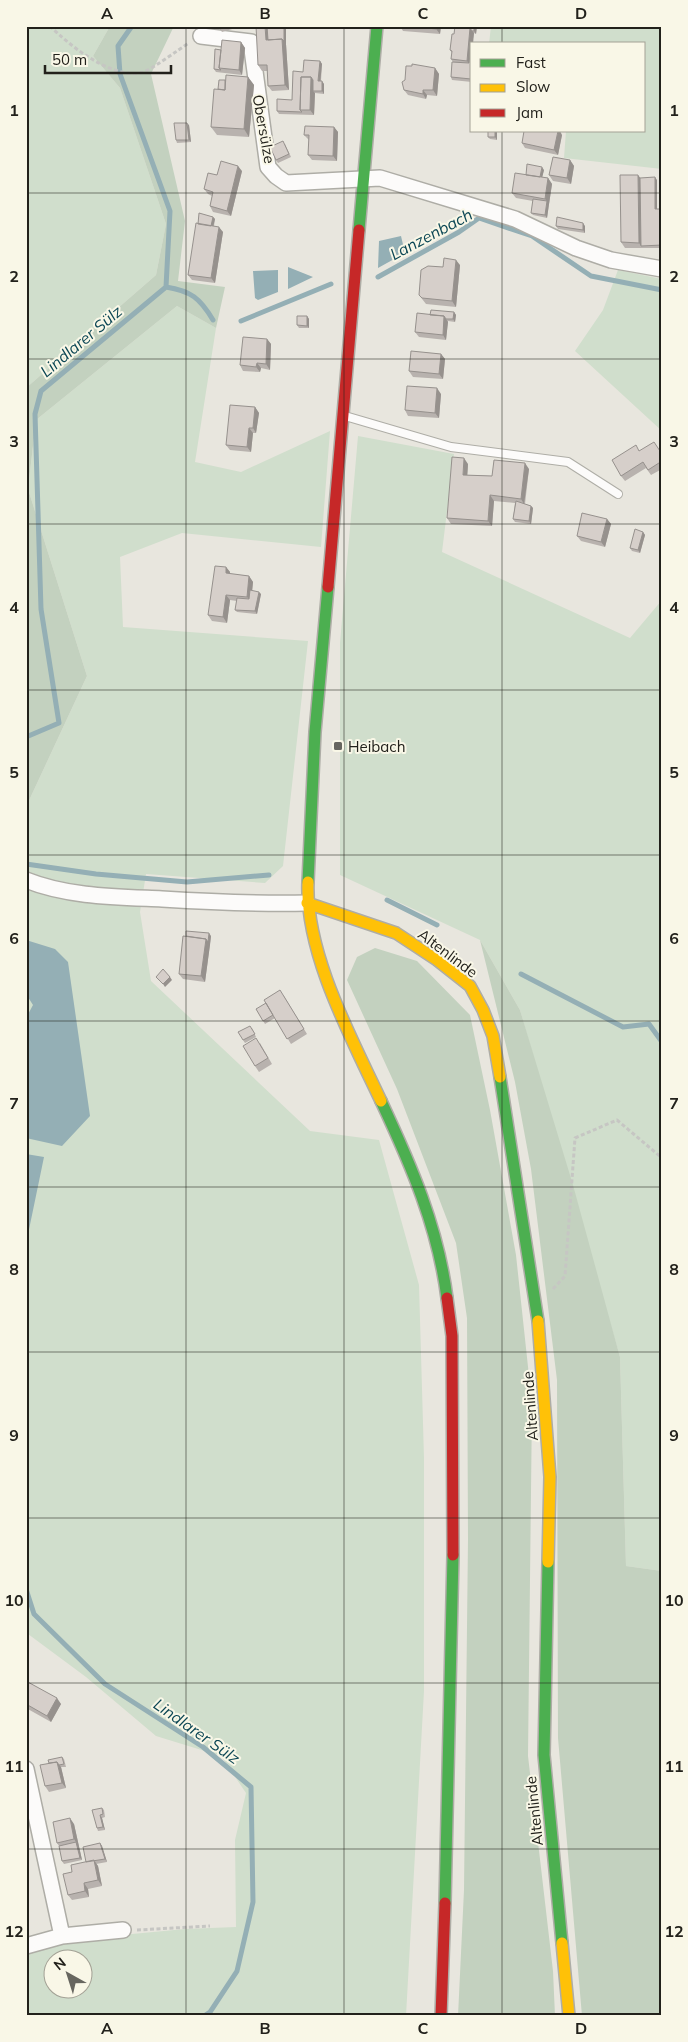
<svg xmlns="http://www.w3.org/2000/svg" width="688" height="2042" font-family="Mulish,sans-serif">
  <rect width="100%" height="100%" fill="#e8e6de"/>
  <path fill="#d0decc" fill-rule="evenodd" d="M26 26H110L93 56 120 88 166 224 156 275 26 388Z
    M491 26H662V169L564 158 566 131H644V44H489Z
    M618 270 662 279V431L575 351 603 310Z
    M177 306 216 328 195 462 241 472 330 431 321 547 182 533 120 557 123 627 308 641 283 866 265 883 146 874 140 912 151 981 310 1131 379 1140 419 1285 424 1458V1691L406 2016H26V1944L185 1929 236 1927 235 1840 246 1793 221 1756 156 1736 86 1677 28 1634 26 1631V807L87 676 28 489 36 420ZM52 1960H82V1990H52Z
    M358 436 454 454 442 552 630 638 662 600V1571L626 1566 620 1357 520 1010 480 940 340 875V643Z"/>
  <path fill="#c3d1bf" d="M110 26H174L151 74 185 221 178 281 225 287 216 328 177 306 36 420 28 489 87 676 26 807V388L156 275 166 224 120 88 93 56Z
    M480 940 520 1010 573 1185 620 1357 626 1566 662 1571V2016H582L558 1738 557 1380 531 1169 515 1082Z
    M375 948 417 961 470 1015 490 1110 516 1255 532 1404 528 1756 553 1971 555 2016H458L464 1890 468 1539 467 1318 456 1243 397 1089 347 980 357 957Z"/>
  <path fill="#94afb5" d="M401 236 405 253 378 268 379 241Z
    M288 267 313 277 288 289Z
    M278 270V292L258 300 255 298 253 271Z
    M26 940 55 949 68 962 90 1116 62 1146 26 1138V1018L33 1005 26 994Z
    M26 1154 44 1157 26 1244Z"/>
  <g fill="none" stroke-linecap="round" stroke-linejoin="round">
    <path stroke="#94afb5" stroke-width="5" d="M378 277 459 232 479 218 532 236 591 276 662 290
      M166 287C191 291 200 298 213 320
      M241 321 331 284
      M26 737 59 723 41 609 35 414 41 391 166 287 170 211 120 74 118 46 132 26
      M26 864 96 874 187 882 269 875
      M387 900 437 925
      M521 974 623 1027 649 1024 662 1042
      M26 1589 34 1614 105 1684 203 1747 251 1787 253 1902 237 1971 210 2012 204 2016"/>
    <defs>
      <path id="lane" d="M345 416 451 447 568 462 618 494"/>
      <path id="street" d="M201 36 251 42 268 167 276 176 286 183 380 178 515 219 576 248 611 260 662 269
        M26 880C68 897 118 897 162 899 210 902 258 904 307 903
        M26 1769 62 1936
        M26 1946 62 1936 123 1930"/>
      <path id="fast" d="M359 230 377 26
        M308 882 315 732 328 587
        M500 1077 538 1321
        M381 1101C411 1165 438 1227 447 1298
        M548 1562 544 1755 562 1943
        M445 1903 453 1555"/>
      <path id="slow" d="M308 882C305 953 351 1037 381 1101
        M307 903 396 933 437 960 470 986 483 1010 493 1036 500 1077
        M538 1321 550 1477 548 1562
        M562 1943 569 2016"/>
      <path id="jam" d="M328 587 359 230
        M447 1298 452 1336 453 1555
        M441 2016 445 1903"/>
    </defs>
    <use href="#lane" stroke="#aeada6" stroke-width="10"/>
    <use href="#street" stroke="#aeada6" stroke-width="18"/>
    <use href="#fast" stroke="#aeada6" stroke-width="14"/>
    <use href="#slow" stroke="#aeada6" stroke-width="14"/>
    <use href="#jam" stroke="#aeada6" stroke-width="14"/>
    <path stroke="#c6c6c3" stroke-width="3" stroke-dasharray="4 2.5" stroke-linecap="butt" d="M50 26C69 45 110 78 140 73 149 72 179 49 189 43
      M553 1289 565 1276 575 1138 617 1120 662 1158
      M137 1930 210 1926"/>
    <use href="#lane" stroke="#fcfbfa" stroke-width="8"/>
    <use href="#street" stroke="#fcfbfa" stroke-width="15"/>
    <use href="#fast" stroke="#4caf50" stroke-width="11"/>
    <use href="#slow" stroke="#ffc107" stroke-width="11"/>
    <use href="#jam" stroke="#c62828" stroke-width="11"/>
  </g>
  <path fill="#b8b2ae" d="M220 26H239V27L222 32 220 29Z
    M266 26 267 29 286 26V44L289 90 272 91 268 86V71H262L258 65Z
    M400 26H441L440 34 403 31Z
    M455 26H477L476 34 474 33 472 44V82L452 80 451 77 453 62 451 59 452 53 450 50 454 34Z
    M241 42 245 48 242 75 216 72 214 69 221 50Z
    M320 61 322 64 321 81 324 84V94L315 93 314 115 279 114 277 111 292 100 303 72Z
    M435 68 439 74 437 96 427 95 426 99 408 95 404 90 405 80Z
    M248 77 254 85 249 137 217 135 211 127 218 89 225 80Z
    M189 125 191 142 177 143 176 140Z
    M334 127 338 132 337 161 312 160 308 155 309 140 304 135Z
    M497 131V140L490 139 488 137Z
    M562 135 558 155 525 148 522 143Z
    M285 144 291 157 278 163 276 160Z
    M570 160 574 166 571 184 553 181 549 175Z
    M544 170 542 177 548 178 552 184 547 218 533 215 531 213 533 201 516 198 512 193 526 175Z
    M242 171 231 216 213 212 210 206 212 196 208 194 204 189 217 175Z
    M640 178 657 180V209H662V248H625L621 242Z
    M213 217 215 219 214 226 223 232 215 283 192 280 188 275 198 224Z
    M556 226H585V233L558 229Z
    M460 265 456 307 426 304 419 295 443 267Z
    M454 312 456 315 455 322 448 321 446 340 419 337 415 332 430 315Z
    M307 316 309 319V328H299L297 325Z
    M267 339 271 344 270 370 261 368 260 372 243 371 240 365Z
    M441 354 445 359 443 379 413 377 409 371Z
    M441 394 439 418 408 416 405 410Z
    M255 407 259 413 256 433H253L251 452 230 450 226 445Z
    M662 450V469L651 475 646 468 625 481 621 476 640 451H660Z
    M468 464 467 475 492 476 529 469 525 504 531 506 533 508 531 524 515 522 513 519 515 503 494 501 492 526 451 524 447 518Z
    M607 519 611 524 605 547 581 541 577 536Z
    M643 532 645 535 640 553 632 551 630 548Z
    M226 567 230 572V574L249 576 253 582 252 591 261 594 257 614 237 612 235 610 237 601 230 600 227 623 212 621 208 615Z
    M211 936 205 982 183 979 179 974Z
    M284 996 307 1034 291 1044 275 1018 265 1024 256 1009Z
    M252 1028 256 1037 245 1043 243 1040Z
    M260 1043 272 1064 259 1072 255 1066Z
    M26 1681 61 1704 51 1722 26 1708Z
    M62 1757 64 1759 66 1767H61L66 1788 49 1792 45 1786 49 1763Z
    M102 1808 104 1810 105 1817 102 1818 105 1830 98 1831 97 1828Z
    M74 1824 82 1860 64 1864 62 1861 59 1846 57 1843Z
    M100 1843 102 1846 107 1862 96 1864 98 1866 102 1886 88 1889 89 1897 72 1900 68 1895 86 1862Z"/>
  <path fill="#96918d" d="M266 26 269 31 270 43 266 40Z
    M284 26H286V44L289 90 285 85 282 39Z
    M437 26H441L440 34 436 29Z
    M474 26H477L476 34 474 31Z
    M470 28 474 33 473 44H472L470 66 467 61Z
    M241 42 245 48 242 75 239 70Z
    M320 61 322 64 320 84 318 81Z
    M435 68 439 74 437 96 433 90Z
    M248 77 254 85 249 137 244 129Z
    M311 77 315 83 313 91 315 93 314 115 310 110Z
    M322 81 324 84V94L322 91Z
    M423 90 427 95 426 99 423 94Z
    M187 123 189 125 191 142 189 140Z
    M334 127 338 132 337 161 333 156Z
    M495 131H497V140L495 137Z
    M558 131H560L562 135 558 155 554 150Z
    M570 160 574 166 571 184 567 178Z
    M238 166 242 171 231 216 227 211Z
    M542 167 544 170 541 182 540 179Z
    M638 175 642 180 641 246 639 243Z
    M655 177 657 180V212L655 209Z
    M548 178 552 184 549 204 545 199Z
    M547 201 549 204 547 218 545 215Z
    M213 217 215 219 212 231 210 228Z
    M583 223 585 226V233L583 230Z
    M219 227 223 232 215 283 211 278Z
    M456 260 460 265 456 307 452 301Z
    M454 312 456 315 455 322 453 319Z
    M307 316 309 319V328L307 326Z
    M444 316 448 322 446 340 443 335Z
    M267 339 271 344 270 370 266 364Z
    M441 354 445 359 443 379 439 374Z
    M257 363 261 368 260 372 256 367Z
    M437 388 441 394 439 418 435 413Z
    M255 407 259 413 256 433 253 428Z
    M249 428 253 433 251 452 247 447Z
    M464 458 468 464 467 481 463 475Z
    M525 463 529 469 524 504 521 499Z
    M490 495 494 501 492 526 488 521Z
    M531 506 533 508 531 524 529 521Z
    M607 519 611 524 605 547 601 542Z
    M643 532 645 535 640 553 638 550Z
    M226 567 230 572 229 579 226 573Z
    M249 576 253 582 251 602 247 597Z
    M259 592 261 594 257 614 255 611Z
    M226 595 230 600 227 623 223 617Z
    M209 933 211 936 210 945 208 942Z
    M206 939 210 945 205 982 201 976Z
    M170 977 172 980 165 987 163 984Z
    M57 1698 61 1704 51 1722 47 1716Z
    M57 1762 61 1767 66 1788 62 1783Z
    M100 1815 102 1818 105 1830 103 1827Z
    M70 1818 74 1824 82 1860 80 1858 76 1842 74 1839Z
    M100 1843 102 1846 107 1862 105 1859Z
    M94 1860 98 1866 102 1886 98 1880Z
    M84 1883 88 1889 89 1897 85 1891Z"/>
  <path fill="#d6cfca" stroke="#96918d" d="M220 26H231L220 29Z
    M256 26H265L266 40 282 39 285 85 268 86 267 65H258Z
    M267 26H284V41L282 39 268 40Z
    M409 26H437L436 29Z
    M455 26 470 28 467 61 451 59 452 51 450 50 452 34H454Z
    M457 26H474V31H472L470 28Z
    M222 40 241 42 239 70 219 68Z
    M215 49 221 50 219 68 221 70 214 69Z
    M470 54H472L471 79 451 77 452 62 469 63Z
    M304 60 320 61 318 81H322V91H313V80L311 77H301L300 110 302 112 277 111V99L292 100 293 71 303 72Z
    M412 64 435 68 433 90H423V94L404 90 402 82 405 80 406 66H412Z
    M226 75 248 77 244 129 211 127 214 89 225 90Z
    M301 77H311L310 110H300Z
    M219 80H225V90L218 89Z
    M174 123H187L189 140H176Z
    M305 126 334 127 333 156 308 155 309 135H304Z
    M488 131H495V137H488Z
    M524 131H558L554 150 522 143Z
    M283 141 289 154 276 160 270 147Z
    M553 157 570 160 567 178 549 175Z
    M221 161 238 166 227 211 210 206 213 192 204 189 208 173 217 175Z
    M527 164 542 167 540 177 526 175Z
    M515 173 548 178 545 199 512 193Z
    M620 175H638L639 243 621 242Z
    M655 177V209H662V245L641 246 640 178Z
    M533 199 547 201 545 215 531 213Z
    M199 213 213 217 211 226 198 224Z
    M557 217 583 223V230L556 226Z
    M196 223 219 227 211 278 188 275Z
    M444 258 456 260 452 301 422 298 419 295 421 270 428 266 443 267Z
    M431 310 454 312 453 319H446L444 316 430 315Z
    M417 313 444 316 443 335 415 332Z
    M297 316H307V326L297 325Z
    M243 337 267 339 266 364 257 363 256 367 240 365Z
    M411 351 441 354 439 374 409 371Z
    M407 386 437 388 435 413 405 410Z
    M230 405 255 407 253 428H249L247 447 226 445Z
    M654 442 660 451 662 450V461L648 470 643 462 621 476 612 460 636 445 639 451Z
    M452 457 464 458 463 475 492 476 494 460 525 463 521 499 490 495 488 521 447 518Z
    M516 501 531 506 529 521 513 519Z
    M582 513 607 519 601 542 577 536Z
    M635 529 643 532 638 550 630 548Z
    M215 566 226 567V573L249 576 247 597 226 595 223 617 208 615Z
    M250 590 259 592 255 611 235 610 237 598 249 599Z
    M186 931 209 933 208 942 206 939 186 936Z
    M183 936 206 939 201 976 179 974Z
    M163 969 170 977 163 984 156 977Z
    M280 990 304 1029 287 1039 264 1000Z
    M266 1003 273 1015 263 1021 256 1009Z
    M250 1026 255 1034 243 1040 238 1032Z
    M256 1038 268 1058 255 1066 243 1046Z
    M26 1681 57 1698 47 1716 26 1704Z
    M62 1757 64 1764 59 1765 57 1762 49 1763 48 1760Z
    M57 1762 62 1783 45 1786 40 1765Z
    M102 1808 103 1814 100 1815 103 1827 97 1828 92 1810Z
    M70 1818 74 1839 57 1843 53 1822Z
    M76 1842 80 1858 62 1861 59 1846Z
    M100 1843 105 1859 86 1862 83 1847Z
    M94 1860 98 1880 84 1883 85 1891 68 1895 63 1874 72 1872 71 1865Z"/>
  <path fill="none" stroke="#22211b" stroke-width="1" stroke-opacity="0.55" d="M186 26V2016M344 26V2016M502 26V44M502 131V2016M26 193H662M26 359H662M26 524H662M26 690H662M26 855H662M26 1021H662M26 1187H662M26 1352H662M26 1518H662M26 1683H662M26 1849H662"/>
  <rect fill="#67665f" stroke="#f9f7e7" stroke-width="2" x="333" y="741" width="10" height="10" rx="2.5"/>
  <g text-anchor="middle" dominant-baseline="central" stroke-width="4" stroke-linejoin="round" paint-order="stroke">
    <g font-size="15" fill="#22211b" stroke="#f9f7e7">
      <text transform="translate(264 129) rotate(80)">Obersülze</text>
      <text transform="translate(448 953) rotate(37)">Altenlinde</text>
      <text transform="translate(530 1406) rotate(-94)">Altenlinde</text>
      <text transform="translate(534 1811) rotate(-96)">Altenlinde</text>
    </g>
    <g font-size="15" fill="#22211b" stroke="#f9f7e7" text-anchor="start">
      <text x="348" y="746">Heibach</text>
    </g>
    <g font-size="16" font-style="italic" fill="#0b4654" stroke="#f9f7e7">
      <text transform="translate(431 234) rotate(-28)">Lanzenbach</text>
      <text transform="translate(81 341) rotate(-40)">Lindlarer Sülz</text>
      <text transform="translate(197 1731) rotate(35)">Lindlarer Sülz</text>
    </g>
  </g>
  <rect width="688" height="2042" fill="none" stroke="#f9f7e7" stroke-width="55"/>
  <rect x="470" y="42" width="175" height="90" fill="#f9f7e7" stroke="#a3a195"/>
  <rect x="480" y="59" width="25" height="8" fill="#4caf50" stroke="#a3a195"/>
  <text x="516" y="68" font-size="15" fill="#22211b">Fast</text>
  <rect x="480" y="84" width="25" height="8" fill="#ffc107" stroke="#a3a195"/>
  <text x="516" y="92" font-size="15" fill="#22211b">Slow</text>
  <rect x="480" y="109" width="25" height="8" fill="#c62828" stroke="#a3a195"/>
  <text x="516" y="118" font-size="15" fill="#22211b">Jam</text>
  <g transform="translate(68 1974) rotate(321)"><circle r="24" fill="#f9f7e7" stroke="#a3a195"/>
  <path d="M0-4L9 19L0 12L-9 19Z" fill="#67665f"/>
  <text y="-8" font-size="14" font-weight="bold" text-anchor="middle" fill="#22211b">N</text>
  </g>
  <path d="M45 65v8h126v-8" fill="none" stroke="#22211b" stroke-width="2.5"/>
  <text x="52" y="65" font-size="15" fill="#22211b" stroke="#f9f7e7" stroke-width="4" paint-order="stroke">50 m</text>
  <rect x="28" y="28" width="632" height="1986" fill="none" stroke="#22211b" stroke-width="2"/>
  <g font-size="16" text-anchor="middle" font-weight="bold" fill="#22211b">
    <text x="107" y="19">A</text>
    <text x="265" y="19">B</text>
    <text x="423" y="19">C</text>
    <text x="581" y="19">D</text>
    <text x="14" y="116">1</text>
    <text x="674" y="116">1</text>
    <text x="14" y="282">2</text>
    <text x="674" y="282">2</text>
    <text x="14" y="447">3</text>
    <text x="674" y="447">3</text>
    <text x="14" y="613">4</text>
    <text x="674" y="613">4</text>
    <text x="14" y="778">5</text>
    <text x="674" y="778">5</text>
    <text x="14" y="944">6</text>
    <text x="674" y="944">6</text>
    <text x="14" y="1109">7</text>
    <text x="674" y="1109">7</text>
    <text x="14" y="1275">8</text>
    <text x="674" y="1275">8</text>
    <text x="14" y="1441">9</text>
    <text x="674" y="1441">9</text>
    <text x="14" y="1606">10</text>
    <text x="674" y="1606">10</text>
    <text x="14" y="1772">11</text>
    <text x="674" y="1772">11</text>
    <text x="14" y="1937">12</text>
    <text x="674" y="1937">12</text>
    <text x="107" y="2034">A</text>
    <text x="265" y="2034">B</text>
    <text x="423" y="2034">C</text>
    <text x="581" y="2034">D</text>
  </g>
</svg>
